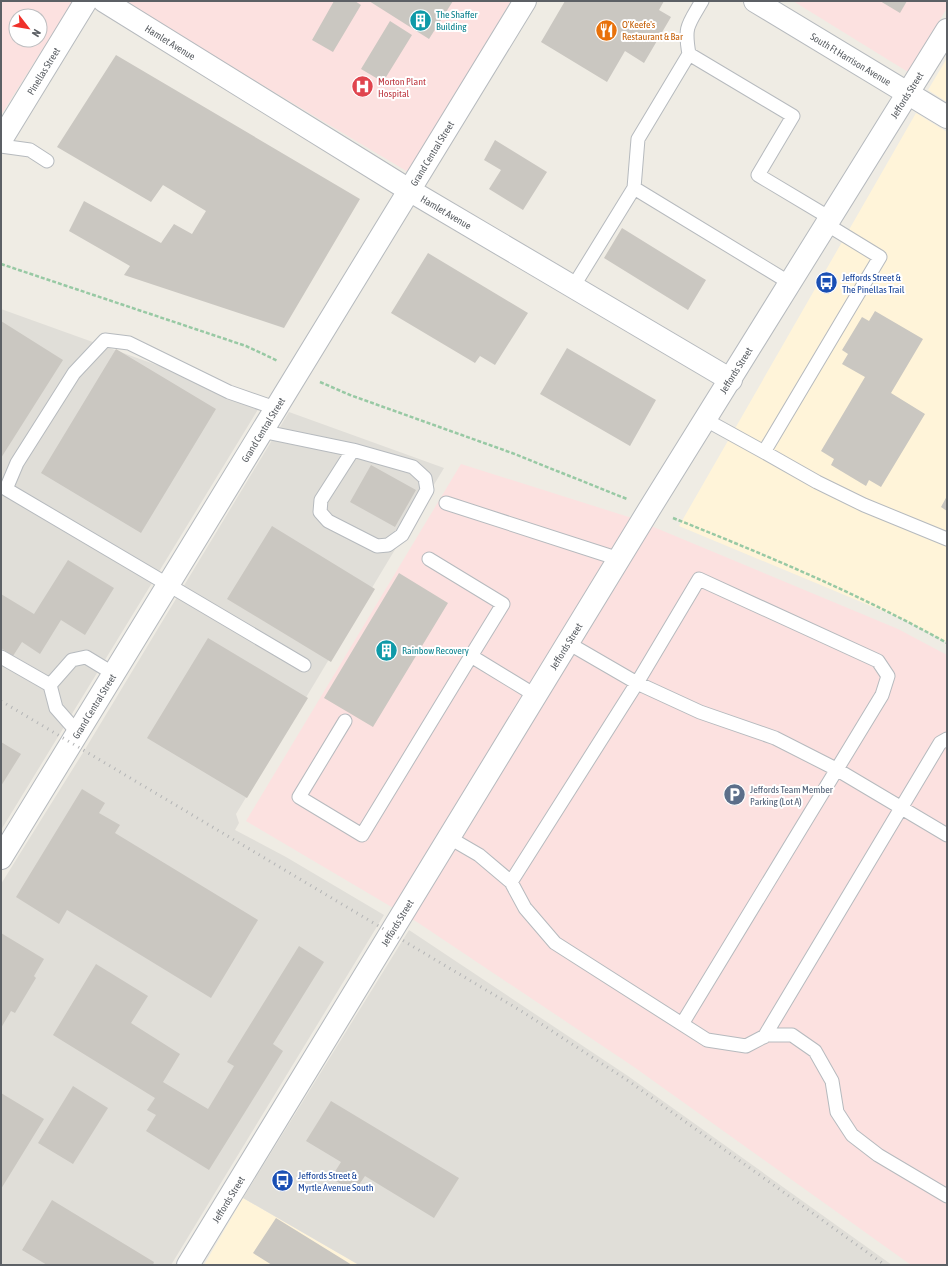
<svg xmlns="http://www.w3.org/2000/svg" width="948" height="1266" font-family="'Asap Condensed',sans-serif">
  <rect width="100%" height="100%" fill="#efece4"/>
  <path fill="#fff4d9" d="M947 58V102L928 90Z
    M916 113 947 132V642L902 619 679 526Z
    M243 1198 359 1265H204Z"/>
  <path fill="#e0ded8" d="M1 309 262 403 1 830Z
    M289 412 444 468 236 814 239 823 235 830 286 857 384 915 171 1265H1V884L84 751Z
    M409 930 628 1076 892 1265H359L243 1198Z"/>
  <path fill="#fce1e0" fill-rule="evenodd" d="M1 1H73L1 115ZM16 16H40V40H16Z
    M122 1H511L408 172Z
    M793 1H947V8L908 72Z
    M461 464 632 518 898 629 947 655V1265H911L634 1067 417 922 246 821Z"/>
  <path fill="#cac7c1" d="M334 1H355L361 5 333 52 312 40Z
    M369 1H453L429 39Z
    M565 1H664L659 10 671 17 644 63 625 51 607 82 541 42Z
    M880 1H907L900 13Z
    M390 21 412 35 383 82 361 69Z
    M116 55 360 199 284 328 124 275 130 266 69 231 84 201 161 243 174 224 192 234 206 211 163 185 151 202 57 147Z
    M495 140 547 172 523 210 489 189 501 170 484 160Z
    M622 228 706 280 688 310 604 258Z
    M428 253 528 313 495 365 480 356 475 363 391 313Z
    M875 311 923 339 891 393 925 414 881 487 869 480 866 486 831 465 834 459 821 451 865 377 842 364 848 354 842 350 862 317 869 321Z
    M1 321 63 360 1 458Z
    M567 348 656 400 630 446 540 394Z
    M116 349 216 409 141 533 41 473Z
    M371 465 416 490 395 527 350 502Z
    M947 496V511L941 507Z
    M272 526 375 589 331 662 227 599Z
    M68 560 114 588 85 635 61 620 40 654 22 642 13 656 1 648V594L34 614Z
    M399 573 448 603 373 727 324 698Z
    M208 638 308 698 247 798 147 738Z
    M1 742 21 754 1 786Z
    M82 789 105 803 99 813 120 825 115 833 258 920 211 998 67 910 59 924 16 897Z
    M1 933 44 959 34 976 36 978 15 1013 11 1011 1 1028Z
    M299 946 324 962 273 1044 283 1051 209 1170 146 1131 156 1115 147 1110 155 1098 53 1035 96 964 148 996 131 1023 180 1054 163 1082 208 1109 234 1066 227 1062Z
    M73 1086 108 1108 73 1164 38 1143Z
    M1 1093 44 1119 1 1189Z
    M331 1101 459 1178 434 1218 365 1176 354 1192 331 1178 341 1162 306 1141Z
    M52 1200 154 1262 153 1265H47L22 1250Z
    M276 1218 352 1265H272L253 1253Z"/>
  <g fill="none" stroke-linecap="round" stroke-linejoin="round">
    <defs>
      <path id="service" d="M689 54 793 116 758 175 830 218
        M1 146 30 150 47 161
        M634 188 638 139 689 54C684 26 688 25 702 1
        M826 224 880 257 764 452 817 482 864 505 947 539
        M573 287 634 188 790 283
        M275 408 229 392 129 343 105 340 74 373 17 463 6 489 304 665
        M706 420 764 452
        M261 431 353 450 413 467 425 478 427 490 402 535 388 545 377 546 328 521 320 512 321 500 353 450
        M446 503 619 559
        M429 559 503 604 471 656
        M568 643 637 683 700 712 775 738 836 769 947 835
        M1 657 50 685 56 708 78 733
        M50 685 72 660 86 657 114 674
        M345 721 299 797 362 835 471 656 535 695
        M448 837 479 855 511 882 525 908 555 943 707 1040 746 1046 767 1035H792L815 1051 832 1081 837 1112 852 1135 878 1155 947 1196
        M511 882 637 683 699 579 878 661 888 676 882 695 682 1024
        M764 1037 940 743 947 739"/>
      <g id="minor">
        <path id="s1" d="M104 1 409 190 731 380"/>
        <path id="s2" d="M1 140 86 1"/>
        <path id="s3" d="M1 858 525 1"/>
      </g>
      <g id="tertiary">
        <path id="s4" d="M755 1 947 117"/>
        <path id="s5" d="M188 1265 650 508 947 30"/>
      </g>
    </defs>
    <use href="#service" stroke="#b6babe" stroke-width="15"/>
    <use href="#minor" stroke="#b6babe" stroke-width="24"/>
    <use href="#tertiary" stroke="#b6babe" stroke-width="24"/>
    <path stroke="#98c9a4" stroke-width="2.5" stroke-dasharray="4 2" stroke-linecap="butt" d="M1 264 246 346 278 361
      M320 382 350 395 512 453 627 499
      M673 518C766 555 859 594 947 643"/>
    <use href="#service" stroke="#fff" stroke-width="13"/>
    <use href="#minor" stroke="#fff" stroke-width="22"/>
    <use href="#tertiary" stroke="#fff" stroke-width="22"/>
    <path stroke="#b3b4b5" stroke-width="3" stroke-dasharray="1 5" stroke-linecap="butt" d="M1 701 523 1012 630 1082 885 1265"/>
  </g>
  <defs>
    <symbol id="building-disc" viewBox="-11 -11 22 22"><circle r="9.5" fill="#0f9aa8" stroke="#fff"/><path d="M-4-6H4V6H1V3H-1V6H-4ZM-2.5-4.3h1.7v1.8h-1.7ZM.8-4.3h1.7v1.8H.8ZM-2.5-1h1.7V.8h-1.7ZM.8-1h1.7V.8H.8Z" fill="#fff"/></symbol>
    <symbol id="restaurant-disc" viewBox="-11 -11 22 22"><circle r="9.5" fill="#e8710a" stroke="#fff"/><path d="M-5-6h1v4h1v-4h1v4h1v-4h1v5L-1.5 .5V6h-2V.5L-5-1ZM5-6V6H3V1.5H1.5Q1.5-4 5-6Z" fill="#fff"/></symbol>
    <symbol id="hospital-disc" viewBox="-11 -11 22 22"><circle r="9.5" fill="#e0444e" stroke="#fff"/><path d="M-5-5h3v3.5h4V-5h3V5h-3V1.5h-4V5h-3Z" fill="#fff"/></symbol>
    <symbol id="bus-disc" viewBox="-11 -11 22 22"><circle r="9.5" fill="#1a4fb4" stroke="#fff"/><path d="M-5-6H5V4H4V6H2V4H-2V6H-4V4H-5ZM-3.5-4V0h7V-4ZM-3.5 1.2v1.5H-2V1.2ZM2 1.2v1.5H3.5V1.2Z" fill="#fff"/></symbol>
    <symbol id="parking-disc" viewBox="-11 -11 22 22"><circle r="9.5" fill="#5c6f8a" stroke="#fff"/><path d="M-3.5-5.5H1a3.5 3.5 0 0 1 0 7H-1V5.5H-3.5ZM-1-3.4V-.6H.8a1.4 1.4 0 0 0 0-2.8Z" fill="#fff"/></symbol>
  </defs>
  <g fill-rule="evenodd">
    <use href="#building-disc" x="408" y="8" width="25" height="25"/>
    <use href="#restaurant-disc" x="594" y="18" width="25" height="25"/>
    <use href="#hospital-disc" x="350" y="74" width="25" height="25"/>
    <use href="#bus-disc" x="814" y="270" width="25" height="25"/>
    <use href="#building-disc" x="374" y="638" width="25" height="25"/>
    <use href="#parking-disc" x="722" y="782" width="25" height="25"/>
    <use href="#bus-disc" x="270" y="1168" width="25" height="25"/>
  </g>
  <g text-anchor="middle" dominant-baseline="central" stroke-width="4" stroke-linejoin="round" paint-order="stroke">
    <g font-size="10" fill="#0d838f" stroke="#fff" text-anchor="start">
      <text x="436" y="14">The Shaffer<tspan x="436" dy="12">Building</tspan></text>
      <text x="402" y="650">Rainbow Recovery</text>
    </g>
    <g font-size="10" fill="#c56008" stroke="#fff" text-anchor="start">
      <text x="622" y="24">O'Keefe's<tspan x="622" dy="12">Restaurant &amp; Bar</tspan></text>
    </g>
    <g font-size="10" fill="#5c6065" stroke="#fff">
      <text stroke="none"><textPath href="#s1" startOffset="78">Hamlet Avenue</textPath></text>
      <text stroke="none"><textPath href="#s4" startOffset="112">South Ft Harrison Avenue</textPath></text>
      <text stroke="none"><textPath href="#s2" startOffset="81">Pinellas Street</textPath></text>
      <text stroke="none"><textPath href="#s5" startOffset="1373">Jeffords Street</textPath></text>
      <text stroke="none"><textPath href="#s3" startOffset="826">Grand Central Street</textPath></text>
      <text stroke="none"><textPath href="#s1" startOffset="402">Hamlet Avenue</textPath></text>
      <text stroke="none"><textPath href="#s5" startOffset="1049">Jeffords Street</textPath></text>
      <text stroke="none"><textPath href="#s3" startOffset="502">Grand Central Street</textPath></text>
      <text stroke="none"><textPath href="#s5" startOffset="725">Jeffords Street</textPath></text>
      <text stroke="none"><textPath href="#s3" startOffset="178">Grand Central Street</textPath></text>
      <text stroke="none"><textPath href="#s5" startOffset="401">Jeffords Street</textPath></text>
      <text stroke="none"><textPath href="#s5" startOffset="77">Jeffords Street</textPath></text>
    </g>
    <g font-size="10" fill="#be3a42" stroke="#fff" text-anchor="start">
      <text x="378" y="81">Morton Plant<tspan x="378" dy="12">Hospital</tspan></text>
    </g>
    <g font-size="10" fill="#164399" stroke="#fff" text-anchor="start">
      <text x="842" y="277">Jeffords Street &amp;<tspan x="842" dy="12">The Pinellas Trail</tspan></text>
      <text x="298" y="1175">Jeffords Street &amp;<tspan x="298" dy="12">Myrtle Avenue South</tspan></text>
    </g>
    <g font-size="10" fill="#4e5e75" stroke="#fff" text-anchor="start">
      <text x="750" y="789">Jeffords Team Member<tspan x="750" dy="12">Parking (Lot A)</tspan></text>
    </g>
  </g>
  <rect width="948" height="1266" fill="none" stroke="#5c6065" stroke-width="4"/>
  <g transform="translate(28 28) rotate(121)"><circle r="19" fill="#ffffff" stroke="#bebfc1"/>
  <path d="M0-3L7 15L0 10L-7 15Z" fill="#ef312a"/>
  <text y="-6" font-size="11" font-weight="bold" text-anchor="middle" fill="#5c6065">N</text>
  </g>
</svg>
